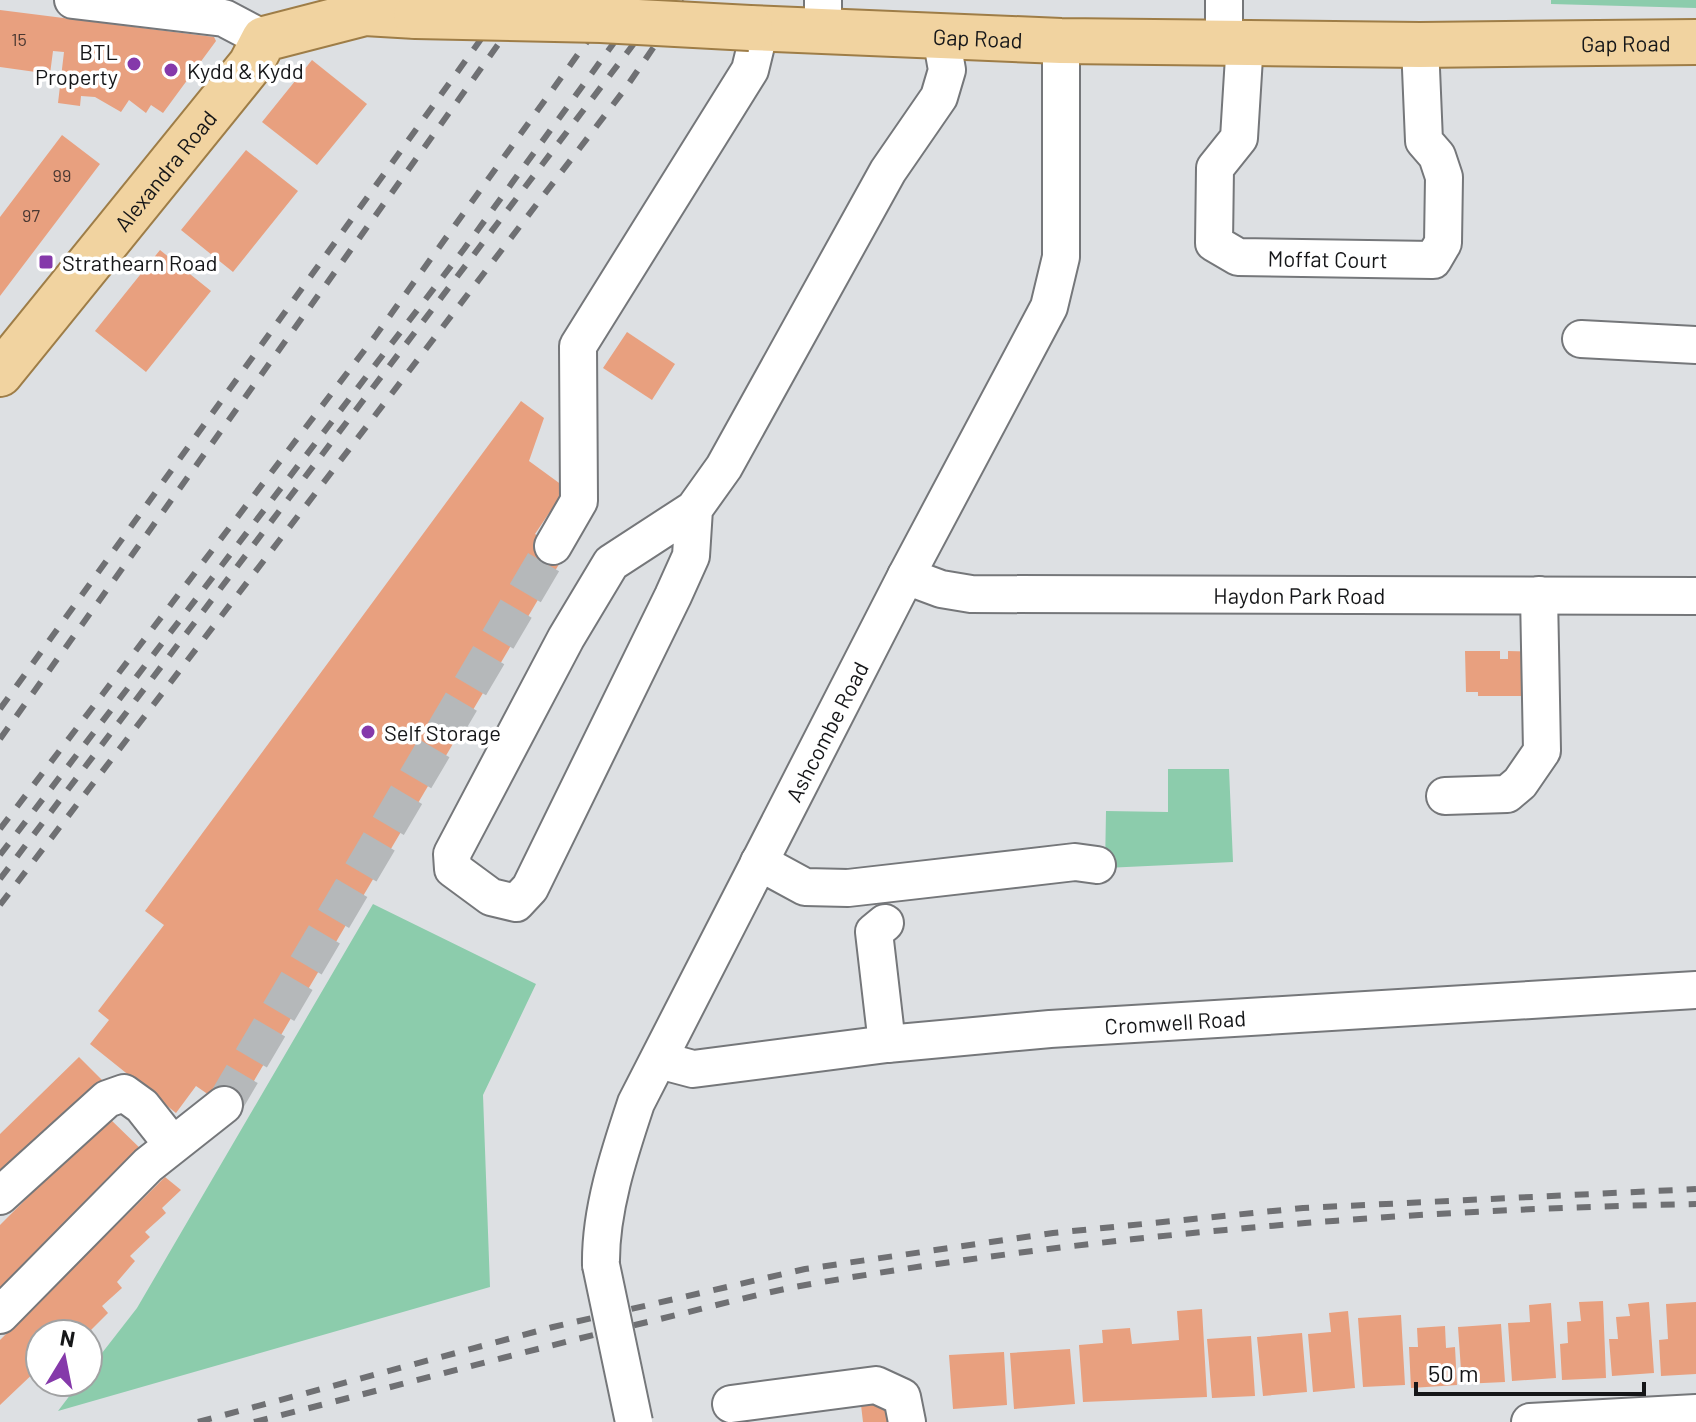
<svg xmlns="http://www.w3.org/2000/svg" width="1696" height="1422" font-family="Barlow,sans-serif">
  <rect width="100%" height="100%" fill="#dde0e3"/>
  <path fill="#8cccac" d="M1551 0H1696V8L1551 4Z
    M1168 769H1229L1233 862 1105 868 1106 811 1168 812Z
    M373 904 536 984 483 1095 490 1287 58 1411 80 1382H88V1371L137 1308Z"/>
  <path fill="#e8a07f" d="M0 10 214 37 216 41 163 113 151 105 146 113 129 100 121 112 95 97 81 96 80 106 58 103 64 52 53 51 50 74 0 67Z
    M312 60 367 104 317 165 262 122Z
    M62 135 100 164 0 296V217Z
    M246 150 298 191 233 272 181 230Z
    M160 250 211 291 146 372 95 331Z
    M627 332 675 364 652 400 603 368Z
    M521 401 544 418 529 461 566 488 535 534 565 554 235 1113 196 1086 176 1113 90 1044 109 1020 98 1011 164 925 145 911Z
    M1465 651H1500V659H1508V651L1537 652 1530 696H1478V692H1466Z
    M79 1057 105 1083 0 1186V1134Z
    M108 1117 144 1152 0 1296V1225Z
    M165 1177 181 1190 162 1208 166 1213 145 1232 150 1237 130 1256 135 1261 117 1282 122 1288 102 1306 108 1313 87 1334H40V1367L0 1405V1340Z
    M1603 1301 1606 1378 1562 1380 1560 1344 1568 1343 1567 1322 1581 1321 1579 1302Z
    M1649 1302 1654 1373 1612 1376 1609 1339H1618L1616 1317 1630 1316 1628 1304Z
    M1696 1302V1374L1661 1376 1659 1340 1668 1339 1666 1304Z
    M1551 1303 1556 1378 1512 1381 1508 1323 1530 1322 1529 1305Z
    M1202 1309 1207 1397 1083 1402 1079 1345 1103 1343 1102 1330 1130 1328 1132 1344 1179 1340 1177 1311Z
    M1348 1311 1355 1388 1313 1392 1308 1334 1331 1332 1329 1313Z
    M1401 1315 1405 1385 1363 1387 1358 1318Z
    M1501 1324 1505 1382 1462 1384 1458 1327Z
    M1445 1326 1446 1348 1455 1347 1457 1385 1411 1388 1409 1347H1418L1417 1328Z
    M1302 1333 1307 1392 1263 1396 1257 1337Z
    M1251 1336 1255 1396 1212 1398 1207 1339Z
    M1070 1349 1075 1404 1014 1409 1010 1353Z
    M1004 1352 1007 1405 953 1409 949 1355Z
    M886 1402 888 1422H863L861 1405Z"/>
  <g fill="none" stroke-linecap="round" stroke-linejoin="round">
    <path stroke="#b5b8ba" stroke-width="36" stroke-dasharray="36 18" stroke-linecap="butt" d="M224 1105 553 546"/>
    <defs>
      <g id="minor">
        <path d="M73 0 224 18 264 39"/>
        <path d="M1224 0V40"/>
        <path d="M823 32V0"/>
        <path id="s1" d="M1245 41 1239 138 1215 168 1214 243 1238 257 1433 260 1443 243 1444 177 1437 156 1424 141 1420 45"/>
        <path d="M1581 339 1696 345"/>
        <path d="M694 509 691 556 673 596 530 888 516 903 491 897 453 869 452 854 566 638 611 563 694 509 724 467 888 171 939 97 947 70 941 36"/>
        <path d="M553 546 579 501 578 346 750 70 760 29"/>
        <path id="s2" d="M906 576 941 589 971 594 1696 596"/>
        <path d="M1445 796 1507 794 1520 783 1542 751 1539 595"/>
        <path d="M759 862 805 887 848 888 1075 862 1097 865"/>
        <path d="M885 923 874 932 887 1044"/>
        <path id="s3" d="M659 1060 693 1069 887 1044 1050 1029 1696 990"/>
        <path d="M0 1196 107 1099 124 1093 142 1106 172 1144"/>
        <path id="s4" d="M601 1265C600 1211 619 1154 636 1103L906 576 1049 307 1061 257V41"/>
        <path d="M0 1315 148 1165 224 1105"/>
        <path d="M731 1404 876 1385 902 1397 907 1422"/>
        <path d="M1530 1422 1696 1413"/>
      </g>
      <g id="major">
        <path id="s5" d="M750 28 1061 41 1420 45 1696 42"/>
        <path id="s6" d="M0 374 251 64 264 39 365 13 416 16"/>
      </g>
    </defs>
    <use href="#minor" stroke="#75777a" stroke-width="40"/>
    <use href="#major" stroke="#9e7d47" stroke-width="48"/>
    <use href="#minor" stroke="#fff" stroke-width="36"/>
    <use href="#major" stroke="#f1d3a0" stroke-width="44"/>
    <path stroke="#6f7073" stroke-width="6" stroke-dasharray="14 14" stroke-linecap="butt" d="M0 709 509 0
      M0 739 530 0
      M0 829 376 335 617 0
      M0 855 464 249 645 0
      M0 879 667 0
      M0 905 625 89 686 0
      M198 1422 553 1327 805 1269 1053 1233 1303 1208 1696 1189
      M254 1422C390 1388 524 1351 660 1319 710 1307 760 1293 811 1284 1103 1234 1400 1210 1696 1204"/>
    <defs>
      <path id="minor-bridge" d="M601 1265 634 1422"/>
      <path id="major-bridge" d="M416 16 601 20 750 28"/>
    </defs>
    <use href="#minor-bridge" stroke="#75777a" stroke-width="40" stroke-linecap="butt"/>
    <use href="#major-bridge" stroke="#9e7d47" stroke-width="48" stroke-linecap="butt"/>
    <use href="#minor-bridge" stroke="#fff" stroke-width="36"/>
    <use href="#major-bridge" stroke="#f1d3a0" stroke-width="44"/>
  </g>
  <g fill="#8539aa" stroke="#fff" stroke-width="3">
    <circle cx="134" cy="64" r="8"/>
    <circle cx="171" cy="70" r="8"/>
    <rect x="38" y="254" width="16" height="16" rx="4"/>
    <circle cx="368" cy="732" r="8"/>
  </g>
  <g text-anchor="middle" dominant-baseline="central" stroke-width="7" stroke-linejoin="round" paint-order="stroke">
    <g font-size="18" fill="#4a3832">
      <text x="19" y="39">15</text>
      <text x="62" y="175">99</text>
      <text x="31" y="215">97</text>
    </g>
    <g font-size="22" fill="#151618" stroke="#fff">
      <text stroke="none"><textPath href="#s5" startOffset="228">Gap Road</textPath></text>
      <text stroke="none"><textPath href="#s5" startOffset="876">Gap Road</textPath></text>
      <text stroke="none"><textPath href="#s6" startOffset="262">Alexandra Road</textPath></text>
      <text stroke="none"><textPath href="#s1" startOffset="328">Moffat Court</textPath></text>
      <text stroke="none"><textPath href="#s2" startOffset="396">Haydon Park Road</textPath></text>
      <text stroke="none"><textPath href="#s4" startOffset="584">Ashcombe Road</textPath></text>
      <text stroke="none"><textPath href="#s3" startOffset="520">Cromwell Road</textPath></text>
    </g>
    <g font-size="22" fill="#151618" stroke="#fff" text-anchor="start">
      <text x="118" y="51" text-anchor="end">BTL<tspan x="118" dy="25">Property</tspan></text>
      <text x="187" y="70">Kydd &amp; Kydd</text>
      <text x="62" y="262">Strathearn Road</text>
      <text x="384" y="732">Self Storage</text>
    </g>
  </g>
  <g transform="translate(64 1358) rotate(10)"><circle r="38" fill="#ffffff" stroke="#a1a2a3" stroke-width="2"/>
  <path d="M0-6L14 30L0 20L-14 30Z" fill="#8539aa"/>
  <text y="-12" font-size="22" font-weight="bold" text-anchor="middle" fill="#151618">N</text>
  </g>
  <path d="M1416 1382v12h228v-12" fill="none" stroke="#151618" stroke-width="4"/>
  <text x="1428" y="1382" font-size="24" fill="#151618" stroke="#ffffff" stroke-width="6" paint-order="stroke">50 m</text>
</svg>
